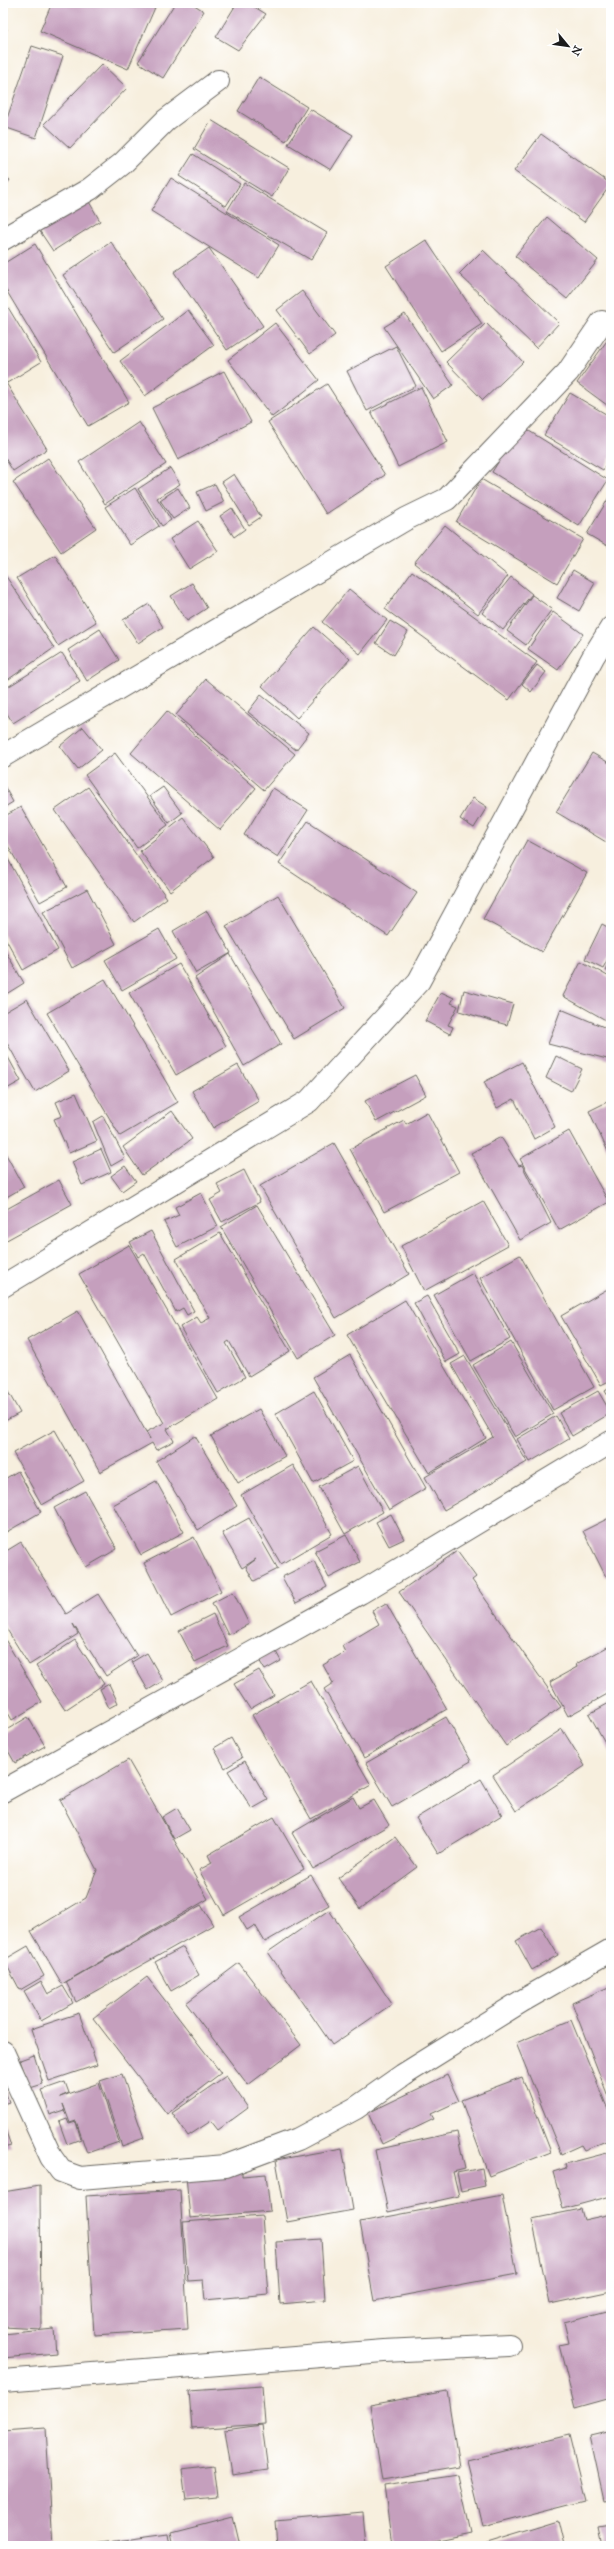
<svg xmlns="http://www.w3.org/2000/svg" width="614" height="2549" font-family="'IM FELL Great Primer',serif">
  <rect width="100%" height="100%" fill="#fff"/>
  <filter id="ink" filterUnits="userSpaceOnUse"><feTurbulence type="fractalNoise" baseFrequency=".025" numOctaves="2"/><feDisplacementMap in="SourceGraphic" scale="8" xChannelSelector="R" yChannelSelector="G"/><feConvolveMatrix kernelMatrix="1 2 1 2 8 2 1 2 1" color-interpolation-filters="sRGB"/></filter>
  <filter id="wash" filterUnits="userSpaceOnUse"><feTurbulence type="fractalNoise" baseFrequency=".012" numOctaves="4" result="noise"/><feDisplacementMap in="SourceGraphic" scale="16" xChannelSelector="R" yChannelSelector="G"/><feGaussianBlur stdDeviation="0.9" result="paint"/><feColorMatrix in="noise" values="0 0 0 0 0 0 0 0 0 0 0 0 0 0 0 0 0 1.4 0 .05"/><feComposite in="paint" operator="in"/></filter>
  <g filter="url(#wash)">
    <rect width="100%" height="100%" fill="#f7efde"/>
    <g id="blocks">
      <path fill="#c59fbd" d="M52 3 104 4 157 3 128 69 40 31Z
        M175 3H191L204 11 163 78 138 62Z
        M237 3H248L266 14 238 50 216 37Z
        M3 28 7 29 3 40Z
        M32 46 63 56 36 138 4 127Z
        M102 64 127 88 70 148 44 124Z
        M259 77 307 107 286 141 238 111Z
        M310 109 353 135 331 170 288 144Z
        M211 120 289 168 272 197 194 149Z
        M541 134 611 184 584 222 514 171Z
        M193 154 240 184 226 206 179 176Z
        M3 174 10 180 3 189Z
        M171 178 279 245 259 278 151 211Z
        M244 183 327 233 311 260 227 211Z
        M88 200 100 221 53 251 39 230Z
        M547 217 598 260 567 299 515 256Z
        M426 240 482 324 441 351 386 266Z
        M111 242 163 319 114 352 63 275Z
        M35 244 129 402 88 426 3 285V264Z
        M209 248 263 326 227 350 174 272Z
        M483 250 559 323 536 348 459 274Z
        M302 291 335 335 310 354 277 310Z
        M3 299 41 362 7 383 3 376Z
        M188 310 214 345 145 396 120 361Z
        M405 314 453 385 433 399 384 327Z
        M275 323 319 380 272 417 228 360Z
        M486 323 523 362 483 400 446 362Z
        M611 335V408L577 383Z
        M396 346 416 386 367 411 347 371Z
        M224 371 251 422 178 460 152 408Z
        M3 378 47 449 13 471 3 455Z
        M327 384 385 475 326 514 268 422Z
        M421 387 448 442 398 467 371 412Z
        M570 393 611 417V457L603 470 544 435Z
        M139 422 166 464 105 504 79 462Z
        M521 426 608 480 579 526 492 472Z
        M48 458 96 528 61 552 13 482Z
        M170 468 180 484 157 498 171 520 162 526 138 489Z
        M234 474 261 517 249 525 222 482Z
        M481 479 583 539 557 583 456 522Z
        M215 484 224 502 206 511 197 492Z
        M135 488 159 526 130 545 105 507Z
        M178 488 190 508 173 519 160 500Z
        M611 494V548L587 534Z
        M232 508 245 529 234 537 220 516Z
        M198 521 218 551 189 569 170 539Z
        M445 525 508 576 478 614 414 563Z
        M55 555 96 622 58 646 17 578Z
        M573 570 595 583 579 611 557 598Z
        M412 571 537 662 509 700 385 609Z
        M3 572 54 648 3 683Z
        M511 577 532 594 503 630 482 613Z
        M192 583 207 608 187 621 171 596Z
        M349 589 387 620 360 654 322 622Z
        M532 595 552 609 526 645 507 631Z
        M149 604 163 627 138 643 123 620Z
        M553 612 583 634 558 670 528 649Z
        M390 621 408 632 394 655 376 643Z
        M314 627 350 659 297 718 262 686Z
        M100 629 119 660 87 681 68 650Z
        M62 653 80 681 13 723 6 712 3 714V690Z
        M537 665 546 672 531 692 522 684Z
        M206 679 295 754 264 790 176 715Z
        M261 695 309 733 296 750 248 712Z
        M167 711 256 788 220 830 131 753Z
        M83 727 102 750 78 769 60 746Z
        M115 753 168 825 137 848 85 775Z
        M592 753 611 764V845L556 812Z
        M3 784 13 802 3 808Z
        M88 787 167 898 134 922 55 810Z
        M163 787 182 813 169 823 150 796Z
        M273 788 308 810 278 857 244 835Z
        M473 798 487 807 474 828 460 819Z
        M21 807 67 887 40 902 3 837V817Z
        M183 817 214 857 170 891 140 851Z
        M308 821 417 893 388 936 279 864Z
        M527 840 587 873 542 952 483 919Z
        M3 850 58 950 23 970 3 934Z
        M87 889 116 944 72 968 43 912Z
        M278 895 345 1008 294 1039 226 926Z
        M207 911 231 953 196 973 173 931Z
        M602 924 611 929V953L603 968 585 959Z
        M159 929 176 959 122 990 105 960Z
        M3 947 24 983 3 996Z
        M230 954 281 1044 244 1066 195 978Z
        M611 958V973L605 970Z
        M581 961 611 978V1023L563 996Z
        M179 964 226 1046 176 1075 129 993Z
        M105 979 178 1102 120 1136 47 1013Z
        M464 990 513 1004 507 1025 459 1011Z
        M441 992 454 998 451 1003 458 1006 448 1025 453 1027 450 1034 425 1021Z
        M27 999 69 1071 35 1092 3 1036V1013Z
        M561 1009 611 1030V1060L548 1044Z
        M3 1048 21 1081 3 1091Z
        M556 1056 582 1069 571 1091 546 1078Z
        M522 1062 555 1127 534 1139 514 1099 497 1108 484 1082Z
        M238 1065 259 1101 213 1128 192 1091Z
        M415 1075 426 1095 376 1122 365 1101Z
        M76 1093 97 1141 69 1153 54 1119 62 1116 56 1102Z
        M611 1100V1158L589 1111Z
        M172 1111 192 1139 142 1175 123 1147Z
        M427 1112 459 1172 384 1212 350 1149 404 1120 406 1124Z
        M103 1116 125 1158 111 1166 93 1122Z
        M569 1131 608 1201 611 1199V1206L609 1202 559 1230 520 1159Z
        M501 1137 519 1166 522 1165 551 1223 520 1240 471 1153Z
        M334 1143 409 1274 336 1318 260 1186Z
        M3 1149 24 1187 3 1199Z
        M101 1149 111 1172 82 1185 72 1162Z
        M125 1166 136 1181 122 1191 111 1176Z
        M244 1170 260 1202 222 1222 210 1200 222 1193 217 1184Z
        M59 1180 72 1204 3 1242V1211Z
        M201 1193 218 1226 177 1247 164 1222 179 1215 175 1207Z
        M483 1201 508 1245 424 1291 401 1246Z
        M257 1205 335 1335 298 1358 221 1227Z
        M151 1231 194 1311 187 1315 183 1308 176 1312 144 1253 138 1257 130 1242Z
        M220 1233 290 1351 249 1376 229 1341 226 1343 245 1377 218 1393 180 1327 197 1317 201 1323 210 1318 176 1259Z
        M129 1245 218 1399 167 1429 174 1441 156 1450 152 1443 100 1472 27 1340 78 1311 150 1439 146 1432 164 1423 79 1274Z
        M520 1255 594 1387 553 1410 480 1278Z
        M473 1273 510 1339 471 1361 434 1295Z
        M611 1287V1380L601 1385 561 1316Z
        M427 1296 460 1354 446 1362 414 1303Z
        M405 1300 486 1438 429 1473 347 1335Z
        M511 1342 553 1414 515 1437 473 1365Z
        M350 1355 426 1488 389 1510 313 1377Z
        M465 1356 527 1462 444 1510 425 1477 493 1437 451 1364Z
        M3 1383 20 1413 3 1422Z
        M611 1387V1401L605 1391Z
        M314 1391 353 1461 313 1483 275 1414Z
        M598 1391 611 1413 572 1436 559 1413Z
        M259 1409 285 1456 238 1483 211 1436Z
        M556 1416 569 1439 530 1462 517 1439Z
        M55 1430 84 1481 42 1505 13 1453Z
        M195 1436 237 1506 198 1530 156 1461Z
        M293 1465 332 1534 281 1564 241 1495Z
        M358 1466 383 1512 345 1534 319 1487Z
        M18 1471 41 1512 3 1534V1480Z
        M156 1481 184 1532 141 1555 113 1505Z
        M85 1491 117 1549 86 1567 54 1508Z
        M391 1514 404 1539 389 1546 376 1522Z
        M611 1517V1574L606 1577 583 1531Z
        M249 1518 278 1569 254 1581 246 1567 256 1559 242 1568 222 1533Z
        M346 1535 360 1562 329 1578 315 1551Z
        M194 1537 221 1591 171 1617 144 1563Z
        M21 1542 66 1614 98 1594 137 1656 106 1676 73 1624 78 1634 29 1665 3 1623V1553Z
        M457 1551 476 1577 472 1580 561 1707 506 1746 399 1592Z
        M314 1561 327 1587 296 1603 282 1577Z
        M233 1592 249 1624 228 1635 212 1603Z
        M386 1603 447 1709 364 1758 324 1689 333 1683 323 1665 345 1652 342 1646 379 1624 372 1611Z
        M213 1614 228 1646 195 1662 179 1631Z
        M3 1636 42 1702 12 1720 3 1704Z
        M75 1640 104 1684 65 1710 36 1666Z
        M611 1645V1692L568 1716 550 1682 577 1667 576 1664Z
        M275 1650 281 1661 265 1670 259 1660Z
        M147 1653 163 1681 148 1690 132 1662Z
        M259 1670 274 1695 250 1709 234 1684Z
        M311 1681 371 1785 311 1819 252 1715Z
        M109 1684 118 1703 109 1708 100 1689Z
        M611 1702V1753L589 1714Z
        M28 1717 45 1746 15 1763 3 1742V1732Z
        M446 1717 471 1761 392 1807 366 1763Z
        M562 1729 585 1766 516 1811 493 1775Z
        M231 1738 242 1758 225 1768 214 1748Z
        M128 1760 208 1899 62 1984 31 1931 86 1898 97 1870 60 1800Z
        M245 1761 268 1800 252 1809 228 1771Z
        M481 1779 502 1815 438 1854 416 1818Z
        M353 1797 359 1808 374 1800 389 1825 313 1869 292 1833Z
        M177 1808 190 1830 174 1839 162 1817Z
        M274 1817 304 1869 224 1915 199 1870 212 1863 208 1855Z
        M395 1837 417 1867 360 1909 338 1878Z
        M311 1875 329 1905 265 1942 255 1925 247 1930 239 1917Z
        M201 1905 213 1925 76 2002 66 1982Z
        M329 1910 392 2004 332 2045 268 1952Z
        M541 1927 558 1955 532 1970 516 1941Z
        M28 1946 44 1976 20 1990 4 1960Z
        M183 1947 199 1975 171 1991 155 1962Z
        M239 1963 301 2045 248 2085 186 2003Z
        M147 1977 221 2073 167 2114 93 2018Z
        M41 1981 48 1994 63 1986 73 2003 41 2021 24 1991Z
        M611 1986V2104L572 2003Z
        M79 2013 97 2065 49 2081 31 2029Z
        M571 2020 611 2117V2139L584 2150 581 2145 561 2154 516 2043Z
        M34 2055 43 2084 30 2088 20 2060Z
        M122 2074 144 2138 122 2146 100 2081Z
        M447 2075 459 2101 431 2114 434 2119 382 2144 368 2113Z
        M226 2076 248 2108 218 2130 211 2121 188 2136 172 2113Z
        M522 2077 551 2152 489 2176 461 2100Z
        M65 2082 69 2093 60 2097 99 2083 119 2142 87 2153 76 2121 70 2123 63 2104 65 2110 50 2115 42 2090Z
        M3 2085 9 2102 3 2104Z
        M67 2119 69 2124 76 2122 81 2139 67 2144 59 2122Z
        M3 2123 11 2146 3 2148Z
        M457 2132 465 2169 453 2172 459 2196 388 2212 375 2150Z
        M342 2148 353 2210 287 2222 276 2160Z
        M611 2152V2196L563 2209 553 2172 566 2168 565 2164Z
        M482 2168 485 2186 461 2191 457 2173Z
        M242 2172V2176L266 2174 270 2211 190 2218 186 2176Z
        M40 2186 41 2329 3 2327V2192Z
        M180 2190 188 2329 94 2335 86 2196Z
        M502 2195 517 2274 374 2301 360 2222Z
        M581 2209 584 2220 611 2214V2291L550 2304 532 2219Z
        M262 2216 268 2294 205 2300 203 2280 188 2281 183 2222Z
        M321 2239 325 2300 280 2304 276 2242Z
        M611 2310V2398L575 2408 559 2345 569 2343 564 2322Z
        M54 2329 56 2353 3 2358V2334Z
        M262 2386 265 2424 192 2429 189 2391Z
        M447 2391 459 2467 382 2480 370 2405Z
        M262 2425 268 2470 232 2475 225 2430Z
        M46 2428 53 2546H3V2431Z
        M611 2431V2499L604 2500 590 2436Z
        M569 2435 585 2500 483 2526 467 2460Z
        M213 2465 217 2498 186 2501 182 2469Z
        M458 2475 471 2534 413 2546H392L384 2486Z
        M363 2513 366 2546H277L275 2521Z
        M233 2516 240 2546H174L171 2532Z
        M558 2521 564 2546H484L483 2544Z
        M611 2525V2546H603L599 2527Z
        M169 2534 171 2546H87L86 2545Z"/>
    </g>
  </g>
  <g filter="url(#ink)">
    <use href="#blocks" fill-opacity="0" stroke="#696660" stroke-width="1"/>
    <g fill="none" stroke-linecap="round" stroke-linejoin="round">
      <defs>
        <path id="minor" d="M3 239 90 189 122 164 166 120 218 81
          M3 756 406 519 447 499 568 372 602 322
          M3 1286 309 1101 419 981 593 657 611 628
          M3 1791 360 1593 611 1442
          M3 2052 51 2157 61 2171 80 2178 226 2166 298 2139 356 2108 403 2075 522 2001 611 1950
          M3 2381 384 2351 509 2345"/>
      </defs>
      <use href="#minor" stroke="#696660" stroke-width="24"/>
      <use href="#minor" stroke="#fff" stroke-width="22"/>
    </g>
  </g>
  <rect width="614" height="2549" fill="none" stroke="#fff" stroke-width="16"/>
  <g transform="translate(568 46) rotate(119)" stroke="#ffffff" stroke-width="3" paint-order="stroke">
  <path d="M0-3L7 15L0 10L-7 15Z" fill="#1c1c1c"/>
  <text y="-6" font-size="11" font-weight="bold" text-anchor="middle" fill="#1c1c1c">N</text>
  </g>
</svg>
